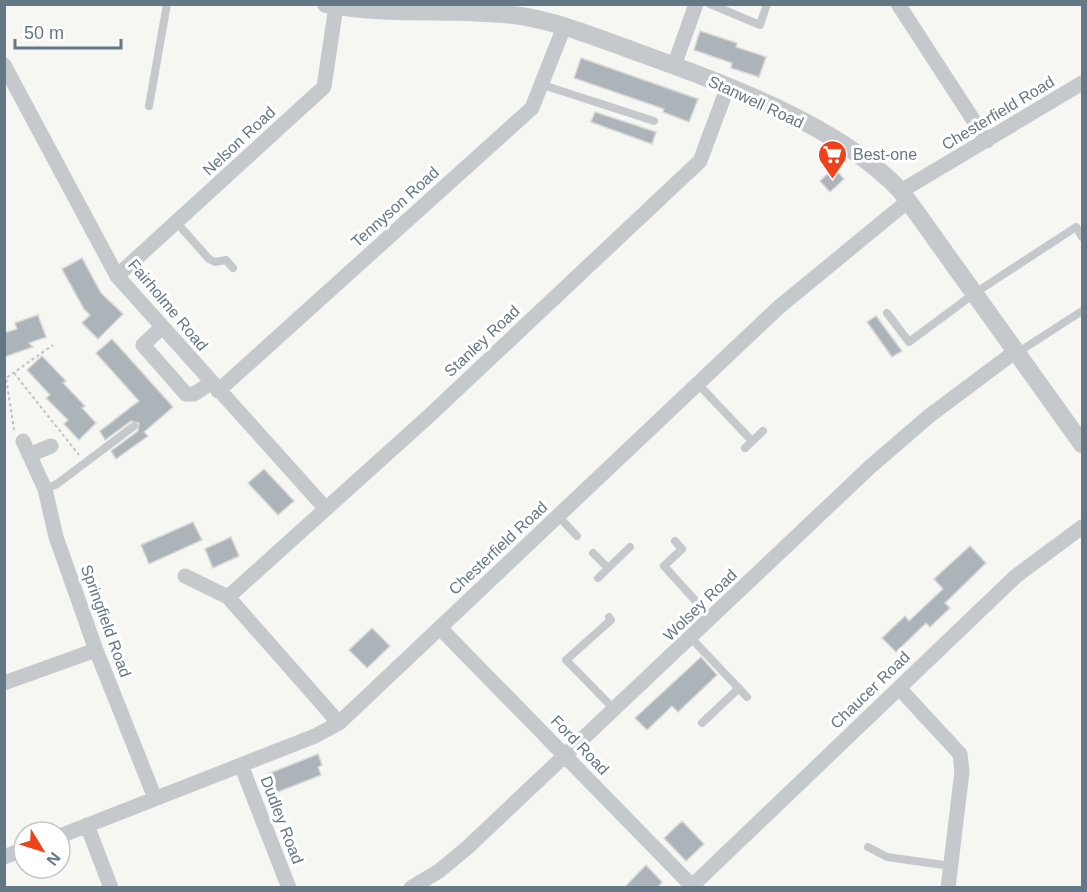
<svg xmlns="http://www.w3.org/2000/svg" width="1087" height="892" font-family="Arial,sans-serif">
  <rect width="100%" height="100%" fill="#f6f6f2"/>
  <path fill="#acb4b9" stroke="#d7d7d5" stroke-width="1.5" d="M700 31 737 43 736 47 766 57 759 77 731 68 732 63 694 50Z
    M581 58 698 99 689 122 663 112 664 109 574 78Z
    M595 112 656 132 652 144 591 122Z
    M834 168 844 179 830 192 820 181Z
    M82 258 101 293 123 314 98 339 82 323 90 315 84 309 62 269Z
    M38 315 46 337 29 343 33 347 4 357V333L17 329 15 323Z
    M876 316 902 351 892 357 867 322Z
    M112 339 173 407 144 432 148 436 116 459 111 451 138 431 139 423 131 421 105 440 100 431 139 401 96 353Z
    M42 356 66 381 63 383 85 406 82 408 96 423 79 440 64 424 68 420 46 398 50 395 27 370Z
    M264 469 294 501 278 515 248 483Z
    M193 522 202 540 149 564 141 545Z
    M231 537 239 556 213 568 205 549Z
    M970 546 986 563 945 603 950 608 930 627 926 623 896 652 882 638 905 616 909 621 943 589 934 579Z
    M372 628 390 646 367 668 349 650Z
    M701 657 717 675 678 712 672 706 647 730 635 718Z
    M318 754 322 765 318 767 321 775 275 793 268 774Z
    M682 821 704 844 686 861 664 838Z
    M646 865 662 882 657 888H624Z"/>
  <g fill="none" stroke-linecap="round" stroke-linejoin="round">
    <path stroke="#bfc1c3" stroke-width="2" stroke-dasharray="3 3" stroke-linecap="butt" d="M14 373 79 455
      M14 430 6 378 53 345"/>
    <path stroke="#c5c9cc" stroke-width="8" d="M710 4 760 25 767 4
      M543 85 654 121
      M149 106 167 4
      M177 223 209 259 215 262 226 260 233 268
      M887 313 909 342 975 293 1076 227 1082 237
      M1017 353 1082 311
      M698 384 752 441
      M745 448 763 431
      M45 489 57 484 134 426
      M558 516 577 536
      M675 541 682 549 664 566 711 618
      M593 553 608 568
      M598 578 630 547
      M609 617 611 620 566 660 614 709
      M691 638 747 697
      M702 723 739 688
      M868 847 887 857 951 866"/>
    <path stroke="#c5c9cc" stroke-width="15" d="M898 4 987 141
      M4 65 117 276 326 509
      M674 66 696 4
      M901 191 1082 83
      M117 276 324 87 336 6
      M161 328 143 345 186 394H194L211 383
      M218 391 532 108 564 27
      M23 441 45 489 56 537 96 650 155 798
      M29 455 51 446
      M185 576 228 597
      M440 628 694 888
      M4 683 96 650
      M899 688 960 754 962 771 948 888
      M339 723 228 597 429 416 700 161 728 86
      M241 765 289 888
      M87 825 111 888
      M60 836 315 736 339 723 779 307 908 201
      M4 857 24 849
      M411 888 439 871 468 847 870 467 929 416 1016 351
      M690 888 1016 576 1082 527"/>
    <path stroke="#c5c9cc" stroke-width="18" d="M326 4C389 17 457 7 521 16 559 22 598 38 634 51 720 82 838 124 901 191L1082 444"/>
  </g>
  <defs>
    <symbol id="supermarket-pin" viewBox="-11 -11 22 30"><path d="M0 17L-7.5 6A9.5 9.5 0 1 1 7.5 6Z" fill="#ed421a" stroke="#fff"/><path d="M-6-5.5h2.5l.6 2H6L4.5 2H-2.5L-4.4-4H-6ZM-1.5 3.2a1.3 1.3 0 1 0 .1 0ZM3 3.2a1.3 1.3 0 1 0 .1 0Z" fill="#fff"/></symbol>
  </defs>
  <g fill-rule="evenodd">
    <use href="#supermarket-pin" x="816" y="138" width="33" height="45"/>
  </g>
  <g text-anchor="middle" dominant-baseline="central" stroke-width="6" stroke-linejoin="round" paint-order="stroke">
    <g font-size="16" fill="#637785" stroke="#fff">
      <text transform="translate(756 102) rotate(25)">Stanwell Road</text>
      <text transform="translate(998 113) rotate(-31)">Chesterfield Road</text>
      <text transform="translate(239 141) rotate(-43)">Nelson Road</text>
      <text transform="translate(395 207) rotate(-42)">Tennyson Road</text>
      <text transform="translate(168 305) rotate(50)">Fairholme Road</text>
      <text transform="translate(482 341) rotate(-43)">Stanley Road</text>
      <text transform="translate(498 548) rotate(-43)">Chesterfield Road</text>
      <text transform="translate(700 605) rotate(-44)">Wolsey Road</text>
      <text transform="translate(106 621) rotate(70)">Springfield Road</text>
      <text transform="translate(870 690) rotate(-44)">Chaucer Road</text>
      <text transform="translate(580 745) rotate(46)">Ford Road</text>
      <text transform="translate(282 820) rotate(69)">Dudley Road</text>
    </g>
    <g font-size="16" fill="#637785" stroke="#fff" text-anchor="start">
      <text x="853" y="154">Best-one</text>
    </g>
  </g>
  <rect width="1087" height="892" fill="none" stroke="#637785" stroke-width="12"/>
  <g transform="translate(42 850) rotate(128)"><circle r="28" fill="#ffffff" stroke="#c1c9ce" stroke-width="1.5"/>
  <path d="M0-4.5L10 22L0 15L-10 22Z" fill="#ed421a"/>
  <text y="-9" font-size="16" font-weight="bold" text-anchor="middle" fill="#637785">N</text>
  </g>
  <path d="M15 39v9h106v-9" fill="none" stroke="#637785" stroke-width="3"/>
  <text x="24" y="39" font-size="18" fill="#637785" stroke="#ffffff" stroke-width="4.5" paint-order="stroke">50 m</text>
</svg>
